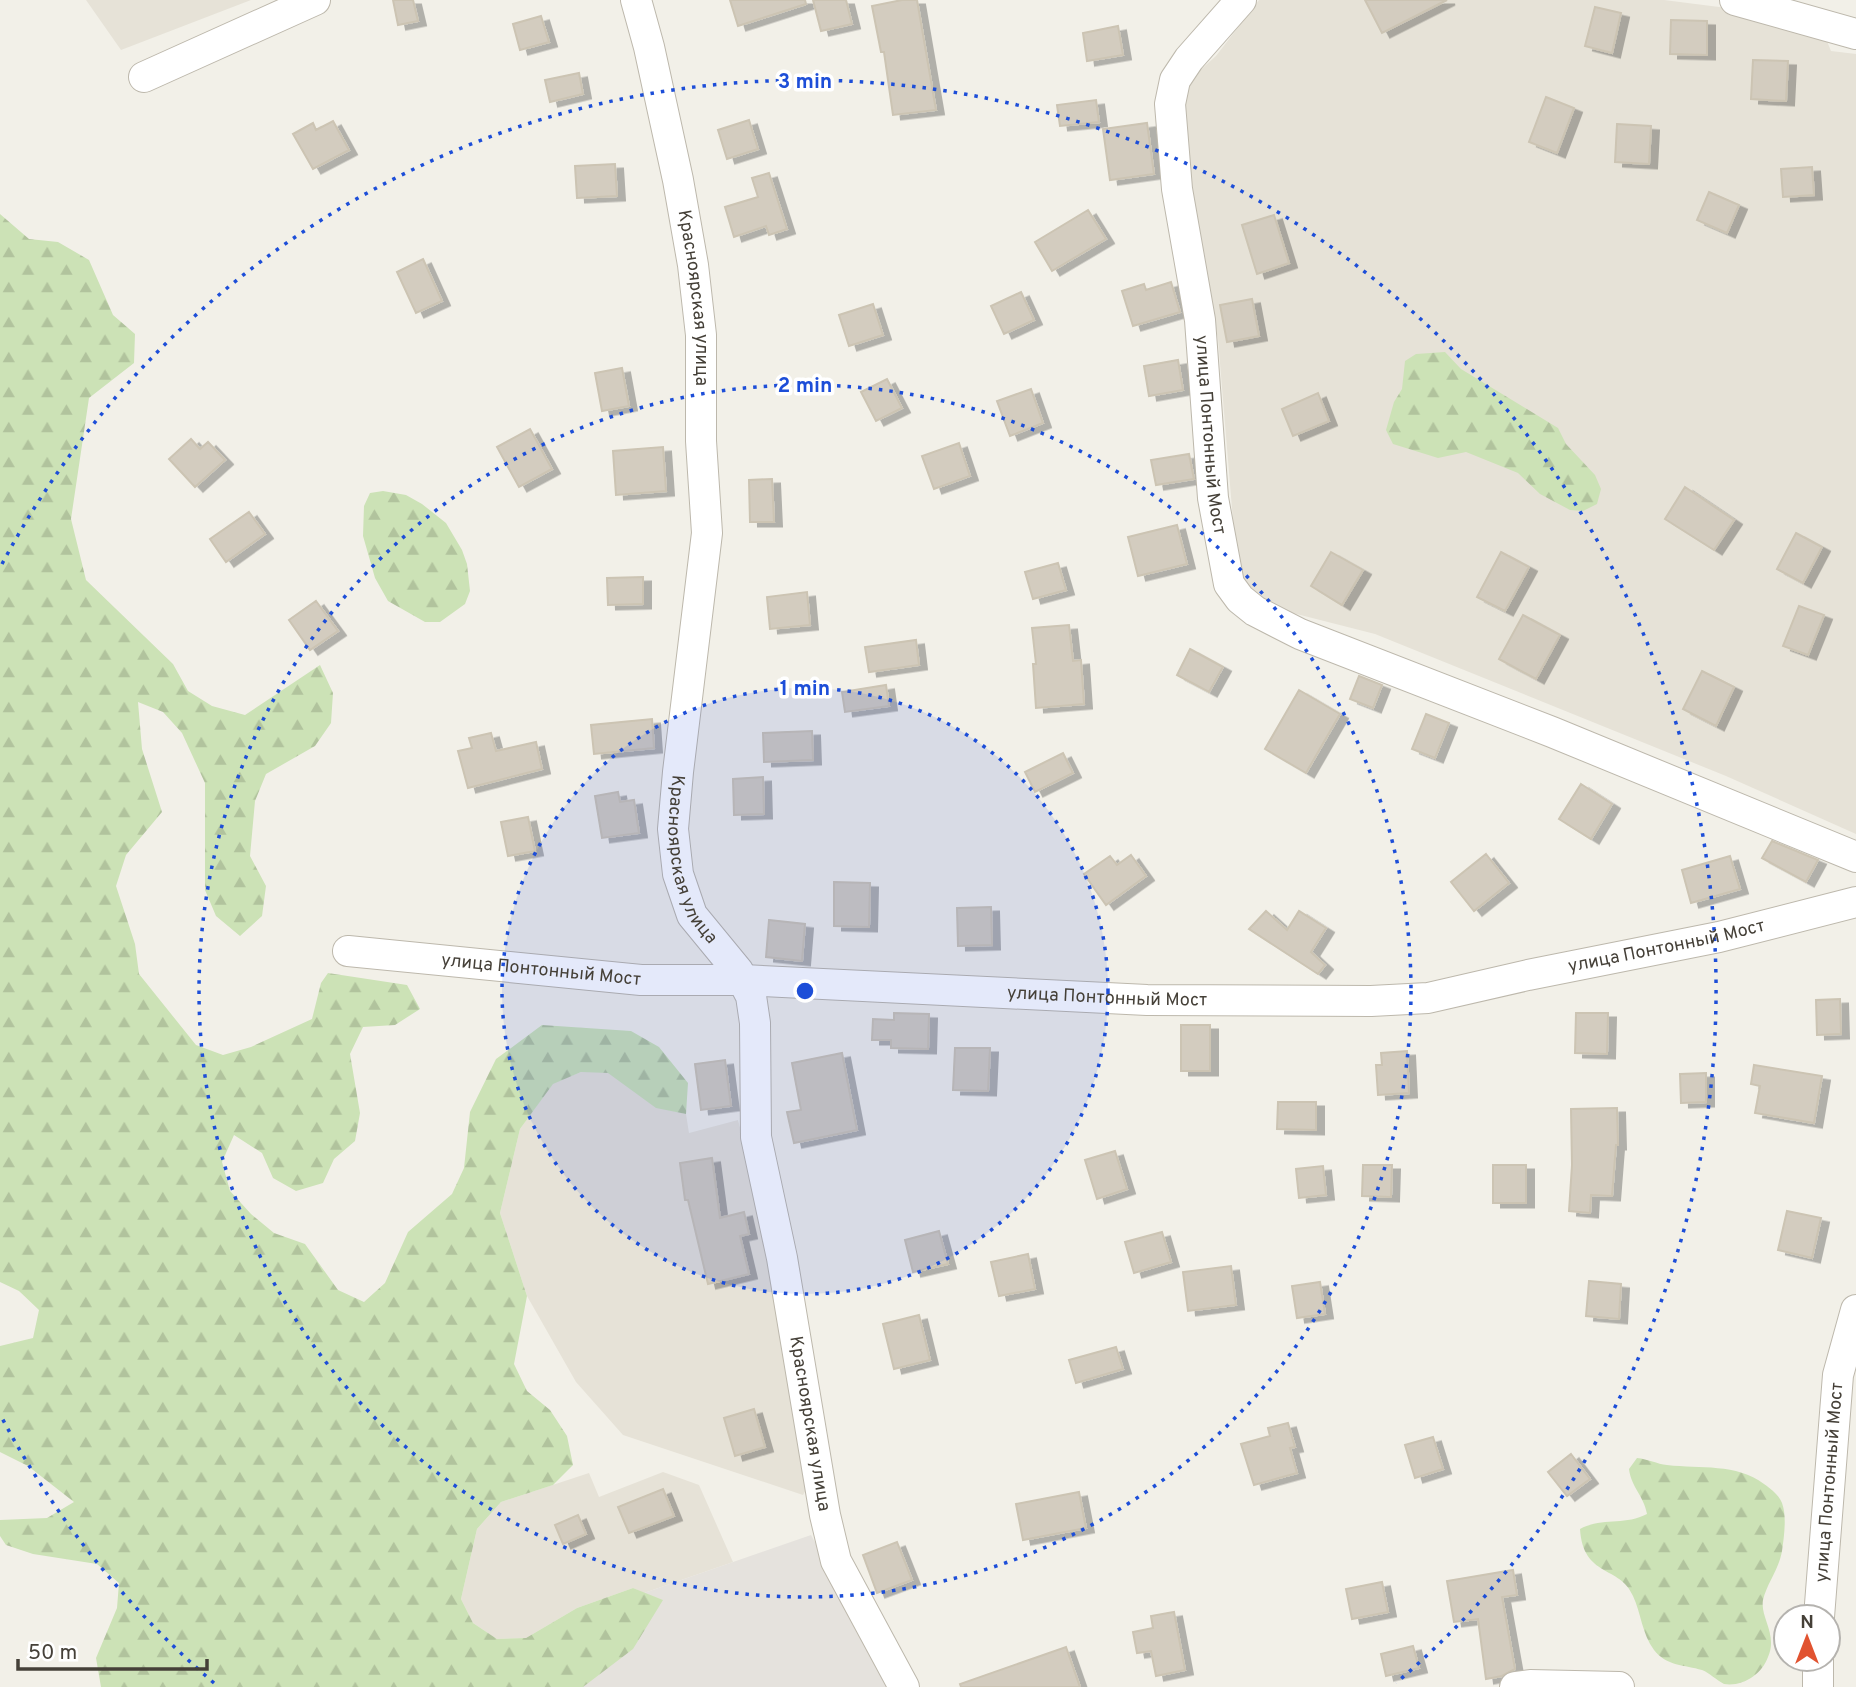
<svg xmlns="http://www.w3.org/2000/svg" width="1856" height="1687" font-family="Overpass,sans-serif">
  <defs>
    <pattern id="forest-firs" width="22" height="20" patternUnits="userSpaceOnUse" patternTransform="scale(1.75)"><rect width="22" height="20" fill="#cce2b6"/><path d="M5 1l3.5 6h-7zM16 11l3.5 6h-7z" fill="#b1c39d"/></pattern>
    <filter id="shadow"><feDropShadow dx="8" dy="4.5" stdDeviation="0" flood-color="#0004"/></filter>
  </defs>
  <rect width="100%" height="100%" fill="#f2f0e8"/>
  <path fill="#e6e2d7" d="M86 0H251L121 50Z
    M1259 0H1664L1727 8 1824 34 1831 51 1856 54V834L1726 776 1375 634 1273 608 1246 583 1236 557 1218 339 1185 179 1183 109 1189 80 1216 56Z
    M581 1072H608L656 1107 686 1114 689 1133 738 1120 773 1258 813 1477 803 1495 623 1435 576 1382 527 1296 500 1213 520 1129 553 1083Z
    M663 1472 699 1485 733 1562 644 1593 633 1588 577 1608 526 1638 497 1639 473 1623 461 1599 477 1529 501 1502 589 1473 599 1497Z"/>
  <path fill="#e5e2dd" d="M811 1535 894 1687H583L662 1600 644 1593Z"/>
  <path fill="url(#forest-firs)" d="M0 214 29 239 58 242 89 260 113 315 135 334 134 363 89 398 71 519 86 580 173 664 188 691 212 706 245 715 320 665 333 693 331 723 315 746 266 774 255 801 250 856 266 886 262 916 240 936 216 916 205 890V783L182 733 163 712 138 702 142 749 162 812 126 855 116 886 135 944 139 974 196 1045 223 1055 251 1047 312 1019 321 983 328 973 407 985 420 1009 395 1025 363 1027 350 1054 360 1113 355 1141 334 1159 323 1183 296 1191 273 1178 262 1153 234 1135 222 1162 230 1191 251 1214 274 1233 305 1244 338 1290 364 1302 385 1283 408 1232 452 1194 464 1168 470 1112 496 1059 542 1025 631 1031 659 1047 688 1083 686 1114 656 1108 608 1073 581 1072 553 1084 520 1129 500 1213 527 1296 514 1364 527 1391 550 1410 567 1436 573 1465 553 1485 501 1502 477 1529 461 1599 473 1623 497 1639 526 1638 577 1608 633 1588 663 1600 633 1649 583 1687H101L96 1658 117 1608 119 1583 97 1564 33 1554 6 1545 0 1536V1520L47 1518 74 1502 28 1466 0 1452V1346L33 1338 39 1310 19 1291 0 1282Z
    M1445 352 1461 369 1558 428 1566 444 1595 475 1601 489 1597 504 1583 511 1570 510 1540 494 1518 473 1466 452 1438 458 1393 444 1386 430 1394 402 1402 389 1405 361 1416 354Z
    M383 491 406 495 422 504 446 523 462 550 467 564 470 591 465 604 440 622H425L388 601 375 578 363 536 364 506 370 493Z
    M1637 1458C1648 1459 1657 1464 1667 1465 1701 1469 1736 1463 1764 1484 1771 1489 1779 1495 1782 1503 1787 1516 1784 1537 1782 1551 1779 1569 1767 1583 1763 1600 1760 1618 1778 1634 1768 1657 1762 1674 1743 1687 1724 1684 1716 1680 1710 1673 1702 1670 1685 1665 1666 1666 1654 1650 1642 1634 1641 1613 1633 1596 1620 1565 1583 1578 1580 1529 1602 1517 1624 1526 1647 1514 1644 1496 1631 1487 1629 1469Z"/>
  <path fill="#d3ccbf" stroke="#ccc4b3" stroke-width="2" filter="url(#shadow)" d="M393 0H413L418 21 398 25Z
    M730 0H805L806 4 738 26Z
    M813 0H846L852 24 821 31Z
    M902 0H917L936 110 893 115 884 52H881L872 6Z
    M1365 0H1447L1382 33Z
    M1595 7 1621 13 1612 53 1585 46Z
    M541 16 549 42 520 50 513 24Z
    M1671 20 1707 21V55L1670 54Z
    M1118 26 1123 55 1087 61 1083 33Z
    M1753 60 1788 61 1786 101 1751 99Z
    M579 73 583 94 550 102 545 80Z
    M1546 97 1574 108 1557 153 1529 142Z
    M1096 100 1099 122 1060 126 1057 105Z
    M749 120 758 149 727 159 718 130Z
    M333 121 349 150 313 169 293 134 313 123 316 130Z
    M1147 123 1154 174 1110 180 1103 129Z
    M1617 124 1651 126 1649 164 1615 162Z
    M615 164 617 196 577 198 575 166Z
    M1812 167 1814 195 1783 197 1781 169Z
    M769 173 787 229 769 235 766 226 734 237 725 207 758 197 752 178Z
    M1709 192 1739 205 1727 233 1697 220Z
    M1088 210 1106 239 1052 271 1035 242Z
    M1274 215 1289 263 1257 274 1242 225Z
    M423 259 442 301 416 313 397 272Z
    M1171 282 1180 312 1133 326 1122 291 1144 284 1146 290Z
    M1021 292 1034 320 1004 334 991 306Z
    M1252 299 1259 336 1227 342 1220 305Z
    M873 304 883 335 849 346 839 315Z
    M1178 360 1183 390 1149 396 1144 366Z
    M622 368 629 406 602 411 595 373Z
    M887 379 902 408 876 421 861 392Z
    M1031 389 1043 423 1010 436 997 401Z
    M1318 393 1329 421 1293 436 1282 409Z
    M530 429 552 469 519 487 497 447Z
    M191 439 200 449 208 442 225 460 195 487 169 459Z
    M959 443 970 476 934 489 922 456Z
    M663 447 666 491 616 495 613 451Z
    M1189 454 1194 479 1156 485 1151 460Z
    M772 479 774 522H750L749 480Z
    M1685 487 1734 520 1714 550 1665 519Z
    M249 512 265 534 226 562 210 539Z
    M1177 525 1187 564 1138 576 1128 537Z
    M1796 533 1822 547 1803 583 1777 569Z
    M1331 552 1363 570 1342 605 1311 586Z
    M1501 552 1529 567 1505 611 1477 597Z
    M1058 563 1066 590 1033 599 1025 572Z
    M643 577V604L608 605 607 578Z
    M807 592 810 625 770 629 767 597Z
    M316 601 338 631 310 650 289 620Z
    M1799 606 1824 615 1808 655 1783 646Z
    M1523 615 1560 635 1536 679 1499 659Z
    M1069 625 1073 661 1081 660 1084 704 1036 708 1033 664H1036L1032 628Z
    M916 640 919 665 869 672 865 647Z
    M1190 649 1223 667 1209 692 1177 675Z
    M1702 671 1734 687 1716 726 1683 709Z
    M1359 676 1382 685 1373 708 1350 699Z
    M886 685 889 706 845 712 842 692Z
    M1299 690 1340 714 1306 773 1265 749Z
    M1426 714 1449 723 1435 758 1412 749Z
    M652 719 654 748 594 754 591 725Z
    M812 731 813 760 764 762 763 733Z
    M491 733 496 751 536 742 542 769 468 788 458 751 472 748 469 738Z
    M1063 753 1073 773 1035 792 1025 772Z
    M763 777 764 814 734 815 733 779Z
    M1581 784 1612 804 1591 839 1559 819Z
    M618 792 620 802 634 800 639 833 602 838 595 796Z
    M528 817 535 851 508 856 501 822Z
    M1772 841 1818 860 1806 882 1762 858Z
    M1486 854 1509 883 1474 911 1451 882Z
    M1131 855 1146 876 1106 905 1084 874 1110 856 1117 865Z
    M1730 856 1740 889 1691 903 1682 870Z
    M834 882 870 883 869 927 834 926Z
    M991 907 992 945 958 946 957 908Z
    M1266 911 1287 930 1299 911 1326 928 1311 952 1325 965 1318 974 1249 929Z
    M769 920 805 924 802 961 766 957Z
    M1840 999 1841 1034 1817 1035 1816 1000Z
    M894 1013 929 1014 928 1049 891 1048V1040H872L873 1019 894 1020Z
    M1576 1013H1608L1607 1054 1575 1053Z
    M1181 1025H1210V1071H1181Z
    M955 1048H990L988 1091 953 1090Z
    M1407 1051 1409 1093 1378 1095 1376 1065H1382L1381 1053Z
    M842 1053 857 1130 794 1143 787 1112 801 1110 792 1063Z
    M725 1060 731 1106 701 1110 695 1064Z
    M1754 1065 1822 1076 1814 1123 1755 1113 1760 1086 1751 1084Z
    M1706 1073V1102L1681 1103 1680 1074Z
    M1278 1102H1316V1130L1277 1129Z
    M1617 1108 1618 1145H1616L1612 1196 1591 1195 1590 1213 1569 1211 1572 1165 1571 1109Z
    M1115 1151 1127 1189 1097 1199 1085 1160Z
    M712 1158 720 1218 744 1212 749 1234 740 1236 749 1274 708 1284 688 1200H685L680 1163Z
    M1363 1165H1392L1391 1197 1362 1196Z
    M1493 1165H1526V1203H1493Z
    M1323 1166 1326 1195 1299 1198 1296 1169Z
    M1787 1211 1821 1218 1812 1258 1778 1250Z
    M939 1231 948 1264 913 1272 905 1240Z
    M1162 1232 1171 1262 1134 1273 1125 1242Z
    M1028 1254 1035 1289 999 1296 991 1262Z
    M1231 1266 1236 1305 1188 1311 1183 1272Z
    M1589 1281 1621 1284 1619 1319 1586 1316Z
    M1320 1282 1325 1314 1297 1318 1292 1286Z
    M919 1315 930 1360 894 1369 883 1324Z
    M1116 1347 1123 1369 1076 1383 1069 1360Z
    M754 1409 765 1447 735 1456 724 1418Z
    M1288 1423 1295 1447 1290 1448 1297 1473 1254 1485 1241 1444 1270 1436 1268 1428Z
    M1433 1437 1443 1469 1415 1478 1405 1445Z
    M1571 1454 1590 1479 1567 1496 1548 1472Z
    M663 1489 674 1516 629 1533 618 1507Z
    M1079 1492 1086 1528 1023 1540 1016 1504Z
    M578 1515 586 1534 563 1544 555 1525Z
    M897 1542 912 1580 877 1593 863 1555Z
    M1513 1570 1517 1595 1502 1597 1515 1669 1502 1676 1486 1679 1478 1619 1454 1622 1447 1581Z
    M1382 1582 1388 1612 1352 1619 1346 1589Z
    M1174 1612 1185 1670 1156 1676 1151 1651 1137 1653 1133 1632 1153 1628 1151 1616Z
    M1413 1646 1419 1668 1386 1676 1381 1654Z
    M1066 1647 1080 1687H961L960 1684Z"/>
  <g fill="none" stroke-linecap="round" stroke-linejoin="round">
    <defs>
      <g id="minor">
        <path id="s1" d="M636 0 649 47 678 180 693 265 701 335V441L707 533 678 772 673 829 678 874 692 915 738 971 751 996 755 1023 756 1137 782 1258 825 1515 836 1561 904 1687"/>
        <path id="s2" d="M1241 0 1189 59 1175 80 1170 104 1177 189 1200 320 1213 498 1229 584 1240 599 1255 611 1300 634 1552 732 1856 857"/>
        <path d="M1735 0 1856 34"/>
        <path d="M144 77 315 0"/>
        <path id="s3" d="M348 951 641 980H743L1147 1000 1371 1001 1428 998 1528 975 1719 937 1856 902"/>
        <path id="s4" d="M1819 1617 1838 1375 1856 1310"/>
        <path d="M1818 1659V1687"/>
        <path d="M1515 1687 1530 1685 1619 1687"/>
      </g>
    </defs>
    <use href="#minor" stroke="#bdb8ac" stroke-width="32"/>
    <use href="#minor" stroke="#fff" stroke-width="30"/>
  </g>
  <circle cx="805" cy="991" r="303" fill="#1d4ed8" fill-opacity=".12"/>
  <g fill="none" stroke="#1d4ed8" stroke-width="3.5" stroke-dasharray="3.5 7">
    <circle cx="805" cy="991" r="303"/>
    <circle cx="805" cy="991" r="606"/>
    <path d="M214 1683A910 910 0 0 1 2 1418M2 564A910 910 0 1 1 1396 1683"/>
  </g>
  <g text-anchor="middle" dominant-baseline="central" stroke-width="7" stroke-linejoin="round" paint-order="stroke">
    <g font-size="18" fill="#454038" stroke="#fff">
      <text stroke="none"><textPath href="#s1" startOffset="304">Красноярская улица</textPath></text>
      <text stroke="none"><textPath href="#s2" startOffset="462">улица Понтонный Мост</textPath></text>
      <text stroke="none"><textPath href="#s1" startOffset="872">Красноярская улица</textPath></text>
      <text stroke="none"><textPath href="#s3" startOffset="1326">улица Понтонный Мост</textPath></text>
      <text stroke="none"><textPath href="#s3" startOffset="194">улица Понтонный Мост</textPath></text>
      <text stroke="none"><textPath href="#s3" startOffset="761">улица Понтонный Мост</textPath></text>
      <text stroke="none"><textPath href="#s1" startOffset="1460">Красноярская улица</textPath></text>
      <text stroke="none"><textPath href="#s4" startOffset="135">улица Понтонный Мост</textPath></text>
    </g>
  </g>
  <circle cx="805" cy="991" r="10" fill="#1d4ed8" stroke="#fff" stroke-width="3.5"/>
  <g font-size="21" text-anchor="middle" font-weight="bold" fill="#1d4ed8" stroke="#fff" stroke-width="7" stroke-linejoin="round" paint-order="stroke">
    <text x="805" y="88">3 min</text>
    <text x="805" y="392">2 min</text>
    <text x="805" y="695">1 min</text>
  </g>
  <g transform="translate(1807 1638)"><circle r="33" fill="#ffffff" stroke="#b5b3af" stroke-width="2"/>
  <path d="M0-5L12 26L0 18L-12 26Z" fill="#e15330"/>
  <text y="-10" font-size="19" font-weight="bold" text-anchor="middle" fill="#454038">N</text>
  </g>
  <path d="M18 1659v10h189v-10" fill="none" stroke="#454038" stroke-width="3.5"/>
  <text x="28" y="1659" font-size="21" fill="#454038" stroke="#ffffff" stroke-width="5" paint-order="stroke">50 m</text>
</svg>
